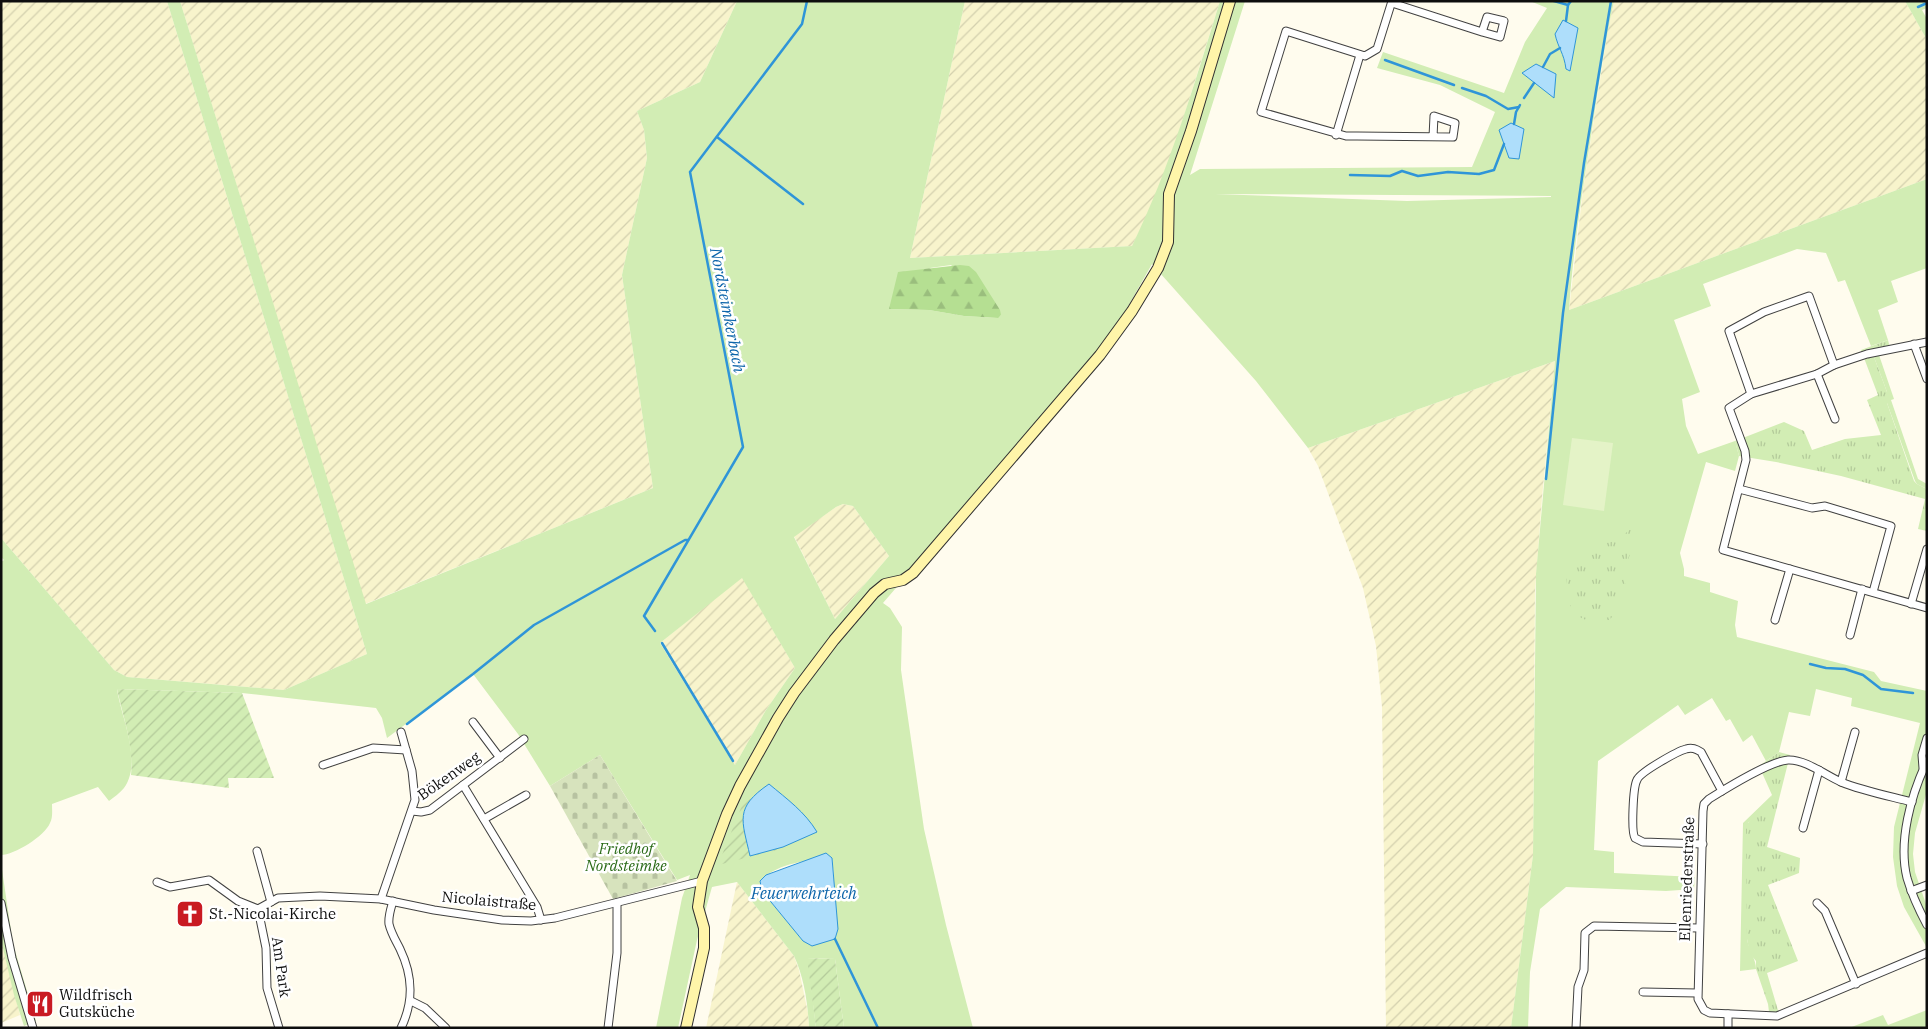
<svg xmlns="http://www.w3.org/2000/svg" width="1928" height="1029" font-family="'IBM Plex Serif',serif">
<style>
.farmland{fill:url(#farmland-furrows)}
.grass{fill:#d2edb4;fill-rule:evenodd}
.forest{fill:url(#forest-firs)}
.cemetery{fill:url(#cemetery-stones)}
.park{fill:url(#park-tufts)}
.garden{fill:url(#garden-furrows)}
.pitch{fill:#e4f3c7}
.water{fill:#aedefb;stroke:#2f95d8}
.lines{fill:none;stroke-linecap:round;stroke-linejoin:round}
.stream{stroke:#2f95d8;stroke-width:2.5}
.street-casing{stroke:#414141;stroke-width:9}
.secondary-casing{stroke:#303030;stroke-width:12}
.street{stroke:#fff;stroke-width:7}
.secondary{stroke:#fff5a9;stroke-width:10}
.labels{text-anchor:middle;stroke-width:5;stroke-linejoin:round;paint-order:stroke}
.street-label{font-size:15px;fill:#0e0e0e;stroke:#fff}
.park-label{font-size:15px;font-style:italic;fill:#2a6b18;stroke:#fff}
.poi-label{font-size:15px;fill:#0e0e0e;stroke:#fff;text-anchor:start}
.water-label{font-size:16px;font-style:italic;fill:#0d65aa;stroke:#fff}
</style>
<defs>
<pattern id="farmland-furrows" width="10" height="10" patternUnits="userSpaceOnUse" patternTransform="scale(1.25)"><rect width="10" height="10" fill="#f8f4cc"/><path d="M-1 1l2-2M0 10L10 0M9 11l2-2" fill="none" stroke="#d3d0ae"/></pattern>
<pattern id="forest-firs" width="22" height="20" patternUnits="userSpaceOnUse" patternTransform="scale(1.25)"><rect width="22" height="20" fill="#b5df92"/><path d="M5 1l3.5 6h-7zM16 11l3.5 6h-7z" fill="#9abe7d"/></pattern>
<pattern id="cemetery-stones" width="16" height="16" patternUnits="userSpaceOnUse" patternTransform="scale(1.25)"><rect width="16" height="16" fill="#d7e3bd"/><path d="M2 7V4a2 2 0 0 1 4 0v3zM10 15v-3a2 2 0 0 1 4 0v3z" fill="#b7c2a1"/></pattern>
<pattern id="park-tufts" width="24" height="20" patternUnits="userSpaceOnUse" patternTransform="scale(1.25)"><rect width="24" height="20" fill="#d2edb4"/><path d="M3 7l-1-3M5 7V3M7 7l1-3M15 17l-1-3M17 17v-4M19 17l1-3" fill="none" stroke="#b3ca9a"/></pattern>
<pattern id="garden-furrows" width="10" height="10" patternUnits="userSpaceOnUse" patternTransform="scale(1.25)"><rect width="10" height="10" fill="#d2edb4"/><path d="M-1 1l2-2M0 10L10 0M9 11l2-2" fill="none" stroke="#b3ca9a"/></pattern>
</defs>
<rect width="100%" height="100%" fill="#fffcee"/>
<g class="farmland">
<path d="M 1,1 L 167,1 L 367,654 L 284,690 L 127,677 L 114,670 L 1,538 Z"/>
<path d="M 180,1 L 737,1 L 700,82 L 637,111 L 644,130 L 647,158 L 622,275 L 653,488 L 365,604 Z"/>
<path d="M 965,1 L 1220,1 L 1173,151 L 1148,214 L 1132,246 L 910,258 Z"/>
<path d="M 1614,1 L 1905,1 L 1927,40 L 1927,179 L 1569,310 L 1583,190 L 1607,35 Z"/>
<path d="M 1555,361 L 1542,498 L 1535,591 L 1533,855 L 1511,1028 L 1386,1028 L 1382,707 L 1376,646 L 1363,588 L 1318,466 L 1308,448 Z"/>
<path d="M 843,504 L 853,506 L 889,556 L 835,619 L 794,536 L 836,507 Z"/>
<path d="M 742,577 L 795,668 L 766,710 L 735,765 L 660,643 Z"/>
<path d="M 737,882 L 794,956 L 799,970 L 808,1013 L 809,1028 L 706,1028 Z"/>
<path d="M 1,940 L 20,1015 L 1,1023 Z"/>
</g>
<g class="grass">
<path d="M 167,1 L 180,1 L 366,604 L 653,488 L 622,275 L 647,158 L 644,130 L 637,111 L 700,82 L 737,1 L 965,1 L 910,258 L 1132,246 C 1170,168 1194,85 1220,1 L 1245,1 L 1190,175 L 1200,169 L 1472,167 L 1495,112 L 1440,85 L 1377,68 L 1383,52 L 1504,93 L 1525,42 L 1547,8 L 1530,1 L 1614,1 C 1604,46 1598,91 1591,136 C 1582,194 1573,251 1569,310 L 1927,179 L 1927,268 L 1891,281 L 1898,302 L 1878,310 L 1888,340 L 1871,346 L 1845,280 L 1838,282 L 1826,253 L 1797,249 L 1703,284 L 1711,306 L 1674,320 L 1700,392 L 1682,399 L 1686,426 L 1698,454 L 1735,441 L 1739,456 L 1735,471 L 1706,462 L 1680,553 L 1684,569 L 1684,576 L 1710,583 L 1710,592 L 1738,601 L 1735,625 L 1737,637 L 1874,672 L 1881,681 L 1927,691 L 1927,791 L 1915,833 L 1913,854 L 1915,872 L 1927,907 L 1927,948 L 1904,907 L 1897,886 L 1893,857 L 1894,827 L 1920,723 L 1851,706 L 1852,698 L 1816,689 L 1810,716 L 1789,712 L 1779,752 L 1766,761 L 1752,735 L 1743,742 L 1730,719 L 1726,721 L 1712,698 L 1685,715 L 1678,705 L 1598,761 L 1594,850 L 1614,852 L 1614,873 L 1695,877 L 1694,889 L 1666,891 L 1566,887 L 1540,909 L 1530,972 L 1528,1028 L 1511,1028 L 1533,855 L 1536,574 L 1555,361 L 1308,448 L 1256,381 L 1152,264 L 1113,333 L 1059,399 L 883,603 L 890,608 L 902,627 L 901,670 L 924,829 L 946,925 L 973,1028 L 844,1028 L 835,959 L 808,958 L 816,1028 L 809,1028 C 808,1004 804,977 794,956 L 737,882 L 712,887 L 697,940 L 678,1028 L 656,1028 L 682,898 L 690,875 L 677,880 L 600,755 L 550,786 L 518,734 L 473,674 L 387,738 L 382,718 L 376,708 L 242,693 L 117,689 C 121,717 143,762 124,788 C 120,793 114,797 109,801 L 98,787 L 52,804 C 52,810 53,818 50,823 C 45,836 14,855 1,855 L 1,562 L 4,560 L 1,557 L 1,538 L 114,670 L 127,677 L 284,690 L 367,654 ZM 1215,194 L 1551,196 L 1551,197 L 1407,201 ZM 951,265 L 1001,315 L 997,318 L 964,316 L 929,310 L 889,309 L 930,268 ZM 843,504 L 853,506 L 889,556 L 835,619 L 794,537 L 836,507 ZM 742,578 L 795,668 L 766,710 L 735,765 L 660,643 ZM 832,858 L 834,877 L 803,941 L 762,891 L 760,881 C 777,863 808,860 832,858 Z"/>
<path d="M 1905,1 L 1927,1 L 1927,8 L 1922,10 L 1927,19 L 1927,40 Z"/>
<path d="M 1879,355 L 1894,399 L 1891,400 L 1918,479 L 1927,484 L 1927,489 L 1917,484 L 1915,481 L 1887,403 L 1887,392 L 1874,357 Z"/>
<path d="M 1772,795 L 1769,802 L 1748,823 L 1747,939 C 1749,951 1756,959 1756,969 L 1740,971 L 1743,823 Z"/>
<path d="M 1,863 L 13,944 L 36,1021 L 24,1026 L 14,995 L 1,940 Z"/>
<path d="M 1927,1010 L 1927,1028 L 1849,1028 L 1883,1015 L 1888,1025 Z"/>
</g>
<path class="forest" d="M 960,265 L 969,266 L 976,272 L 1000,310 L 1001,315 L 998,318 L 964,316 L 929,310 L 889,309 L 898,272 Z"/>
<path class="cemetery" d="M 600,755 L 677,881 L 613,899 L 550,786 Z"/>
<g class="park">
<path d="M 1888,340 L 1891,352 L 1874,357 L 1887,392 L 1887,403 L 1914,481 L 1917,484 L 1927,489 L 1927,531 L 1918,529 L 1925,499 L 1841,476 L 1776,462 L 1739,456 L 1735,441 L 1784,422 L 1804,431 L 1812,450 L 1845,439 L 1881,435 L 1867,400 L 1878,395 L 1861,350 Z"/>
<path d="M 1633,527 L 1634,540 L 1623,578 L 1626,585 L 1620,609 L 1609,620 L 1588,621 L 1573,614 L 1568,599 L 1566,571 L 1581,566 L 1583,548 L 1616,541 Z"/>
<path d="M 1779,752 L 1790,755 L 1767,847 L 1800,858 L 1799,873 L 1768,885 L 1798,961 L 1767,973 L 1780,1017 L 1770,1020 L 1768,1004 L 1756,969 L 1756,961 L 1750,954 L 1747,939 L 1746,828 C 1750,815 1766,808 1772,795 L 1759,766 Z"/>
</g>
<g class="garden">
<path d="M 117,689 L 242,693 L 274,778 L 228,778 L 229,788 L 131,775 C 134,746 123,717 117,689 Z"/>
<path d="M 747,793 L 781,849 L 718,865 Z"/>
<path d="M 807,958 L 835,959 L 844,1028 L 816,1028 Z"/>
</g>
<path class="pitch" d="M 1572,438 L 1613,443 L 1604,511 L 1563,505 Z"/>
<g class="water">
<path d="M 1563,20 L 1578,28 L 1570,71 L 1566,69 C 1564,53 1558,48 1555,34 Z"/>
<path d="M 1536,64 L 1556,74 L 1554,98 L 1522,73 Z"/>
<path d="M 1511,123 L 1524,129 L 1519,159 L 1509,158 L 1499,130 Z"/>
<path d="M 769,784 C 787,799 805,812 817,832 L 783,847 L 750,856 C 742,820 734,808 769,784 Z"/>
<path d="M 826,853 L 832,858 L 838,929 L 835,939 L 812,946 L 803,941 L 762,891 L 760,881 L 766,875 Z"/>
</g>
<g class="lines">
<g class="stream">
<path d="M 1554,1 L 1568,5 L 1571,1"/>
<path d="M 1918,7 L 1927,3"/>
<path d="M 1566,21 L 1568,5"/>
<path d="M 1385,60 L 1454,85"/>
<path d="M 1543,67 L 1550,54 L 1560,48"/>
<path d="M 1462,88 L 1486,96 L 1508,109 L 1519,107"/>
<path d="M 1524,98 L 1534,83"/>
<path d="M 1514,124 L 1516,112 L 1520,105"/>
<path d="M 717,137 L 803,204"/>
<path d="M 1350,175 L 1390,176 L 1402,171 L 1418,176 L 1448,172 L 1479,174 L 1494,170 L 1504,144"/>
<path d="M 1546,479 L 1563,313 L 1584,163 L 1611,1"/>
<path d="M 655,631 L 644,616 L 743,447 L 690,172 L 802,24 L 807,1"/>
<path d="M 662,643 L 733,761"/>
<path d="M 1810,664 L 1826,668 L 1845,669 L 1863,675 L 1881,689 L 1913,693"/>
<path d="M 407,724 L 473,674 L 534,625 L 685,540 L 688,540"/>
<path d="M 835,939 L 878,1028"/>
</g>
<g class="street-casing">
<g id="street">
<path d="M 1392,1 L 1377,49 L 1365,56 L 1286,31 L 1261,112 L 1346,136 L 1357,136 L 1453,137 L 1455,123 L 1434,116 L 1433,137"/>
<path d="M 1392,3 L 1482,32 L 1500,37 L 1504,21 L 1487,17 L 1482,32"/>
<path d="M 1336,135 L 1360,55"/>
<path d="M 1927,342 L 1867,354 L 1834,365 L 1817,374 L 1751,394 L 1729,408 L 1745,451 L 1746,460 L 1723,550 L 1927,608"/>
<path d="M 1914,344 L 1927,379"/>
<path d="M 1817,374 L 1835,419"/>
<path d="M 1751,394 L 1729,331 L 1764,312 L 1809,296 L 1834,365"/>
<path d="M 1739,489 L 1812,508 L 1825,506 L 1891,526 L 1873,592"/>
<path d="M 1911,604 L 1927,549"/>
<path d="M 1775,620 L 1790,569"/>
<path d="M 1850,635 L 1862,589"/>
<path d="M 473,722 L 500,758"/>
<path d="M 1927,761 C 1911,795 1898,841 1907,878 C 1912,895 1919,910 1927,925"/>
<path d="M 323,765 L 373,748 L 406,750"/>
<path d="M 1923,768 L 1922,755 L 1927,738"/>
<path d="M 1841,782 L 1855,732"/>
<path d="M 463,785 L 537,907 L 541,920"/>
<path d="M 1912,802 C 1889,796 1863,791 1841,782 C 1827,776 1805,759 1788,760 C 1771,761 1725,789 1709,799 L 1704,804 L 1703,811 L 1698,999 L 1704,1010 L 1710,1013 L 1777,1016 L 1927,953"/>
<path d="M 412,811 L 421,812 L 430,810 L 524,739"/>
<path d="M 484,819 L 526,795"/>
<path d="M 1803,828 L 1819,770"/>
<path d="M 1703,844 L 1643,842 L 1635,838 C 1631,832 1633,787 1637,780 C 1640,772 1678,751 1686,749 C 1692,747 1696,749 1701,752 L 1722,791"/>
<path d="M 257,851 L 271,902"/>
<path d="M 157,882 L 170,887 L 209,880 L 238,901 L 258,909"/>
<path d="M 1911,891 L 1927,885"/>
<path d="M 381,899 L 415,800 L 412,771 L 401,732"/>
<path d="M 393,901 C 391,908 388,916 389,924 C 391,933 396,941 400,949 C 413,976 414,1001 401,1028"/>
<path d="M 1,903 L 12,958 L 33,1028"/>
<path d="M 1817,903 L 1825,911 L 1856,984"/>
<path d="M 258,909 L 278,898 L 320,896 L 381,899 L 434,910 L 502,920 L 531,921 L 555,918 L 702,881"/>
<path d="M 258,909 L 266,948 L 267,988 L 279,1028"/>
<path d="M 1643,992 L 1697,993"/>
<path d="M 411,1001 L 425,1008 L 446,1028"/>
<path d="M 608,1028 L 617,953 L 617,903"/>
<path d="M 1576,1028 L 1578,987 L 1584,970 L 1585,933 L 1594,926 L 1699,928"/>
<path d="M 1728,1028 L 1728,1014"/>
</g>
</g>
<g class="secondary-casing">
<path id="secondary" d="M 686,1028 L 704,948 L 704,928 L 698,907 L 702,881 L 727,814 L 740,786 L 778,718 L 794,693 L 834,640 L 874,593 L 885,584 L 903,580 L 913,573 L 1100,355 L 1132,311 L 1158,268 L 1168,242 L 1169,194 L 1191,131 L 1230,1"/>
</g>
<use href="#street" class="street"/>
<use href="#secondary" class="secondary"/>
</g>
<defs>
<g id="church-square" transform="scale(1.4375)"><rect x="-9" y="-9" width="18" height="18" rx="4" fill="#c91a23" stroke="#fff"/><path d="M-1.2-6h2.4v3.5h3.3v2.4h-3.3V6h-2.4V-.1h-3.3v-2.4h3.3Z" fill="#fff"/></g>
<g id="restaurant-square" transform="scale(1.4375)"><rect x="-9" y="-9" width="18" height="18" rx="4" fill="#c91a23" stroke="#fff"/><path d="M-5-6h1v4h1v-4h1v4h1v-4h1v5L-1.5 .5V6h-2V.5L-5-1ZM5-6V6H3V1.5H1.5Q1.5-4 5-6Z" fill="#fff"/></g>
</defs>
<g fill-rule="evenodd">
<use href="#church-square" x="190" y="914"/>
<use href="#restaurant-square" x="40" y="1004"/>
</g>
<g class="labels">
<g class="street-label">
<text transform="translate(449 776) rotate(-35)" y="5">Bökenweg</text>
<text transform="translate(1687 879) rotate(-88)" y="5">Ellenriederstraße</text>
<text transform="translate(489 901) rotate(5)" y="5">Nicolaistraße</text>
<text transform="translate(281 967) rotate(82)" y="5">Am Park</text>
</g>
<g class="park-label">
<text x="626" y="854">Friedhof<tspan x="626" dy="17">Nordsteimke</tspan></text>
</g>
<g class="poi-label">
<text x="209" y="919">St.-Nicolai-Kirche</text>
<text x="59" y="1000">Wildfrisch<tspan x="59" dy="17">Gutsküche</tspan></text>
</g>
<g class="water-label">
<text transform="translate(728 310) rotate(79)" y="6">Nordsteimkerbach</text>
<text x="804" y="899">Feuerwehrteich</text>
</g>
</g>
<rect width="1928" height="1029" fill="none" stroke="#0e0e0e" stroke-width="5"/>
</svg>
